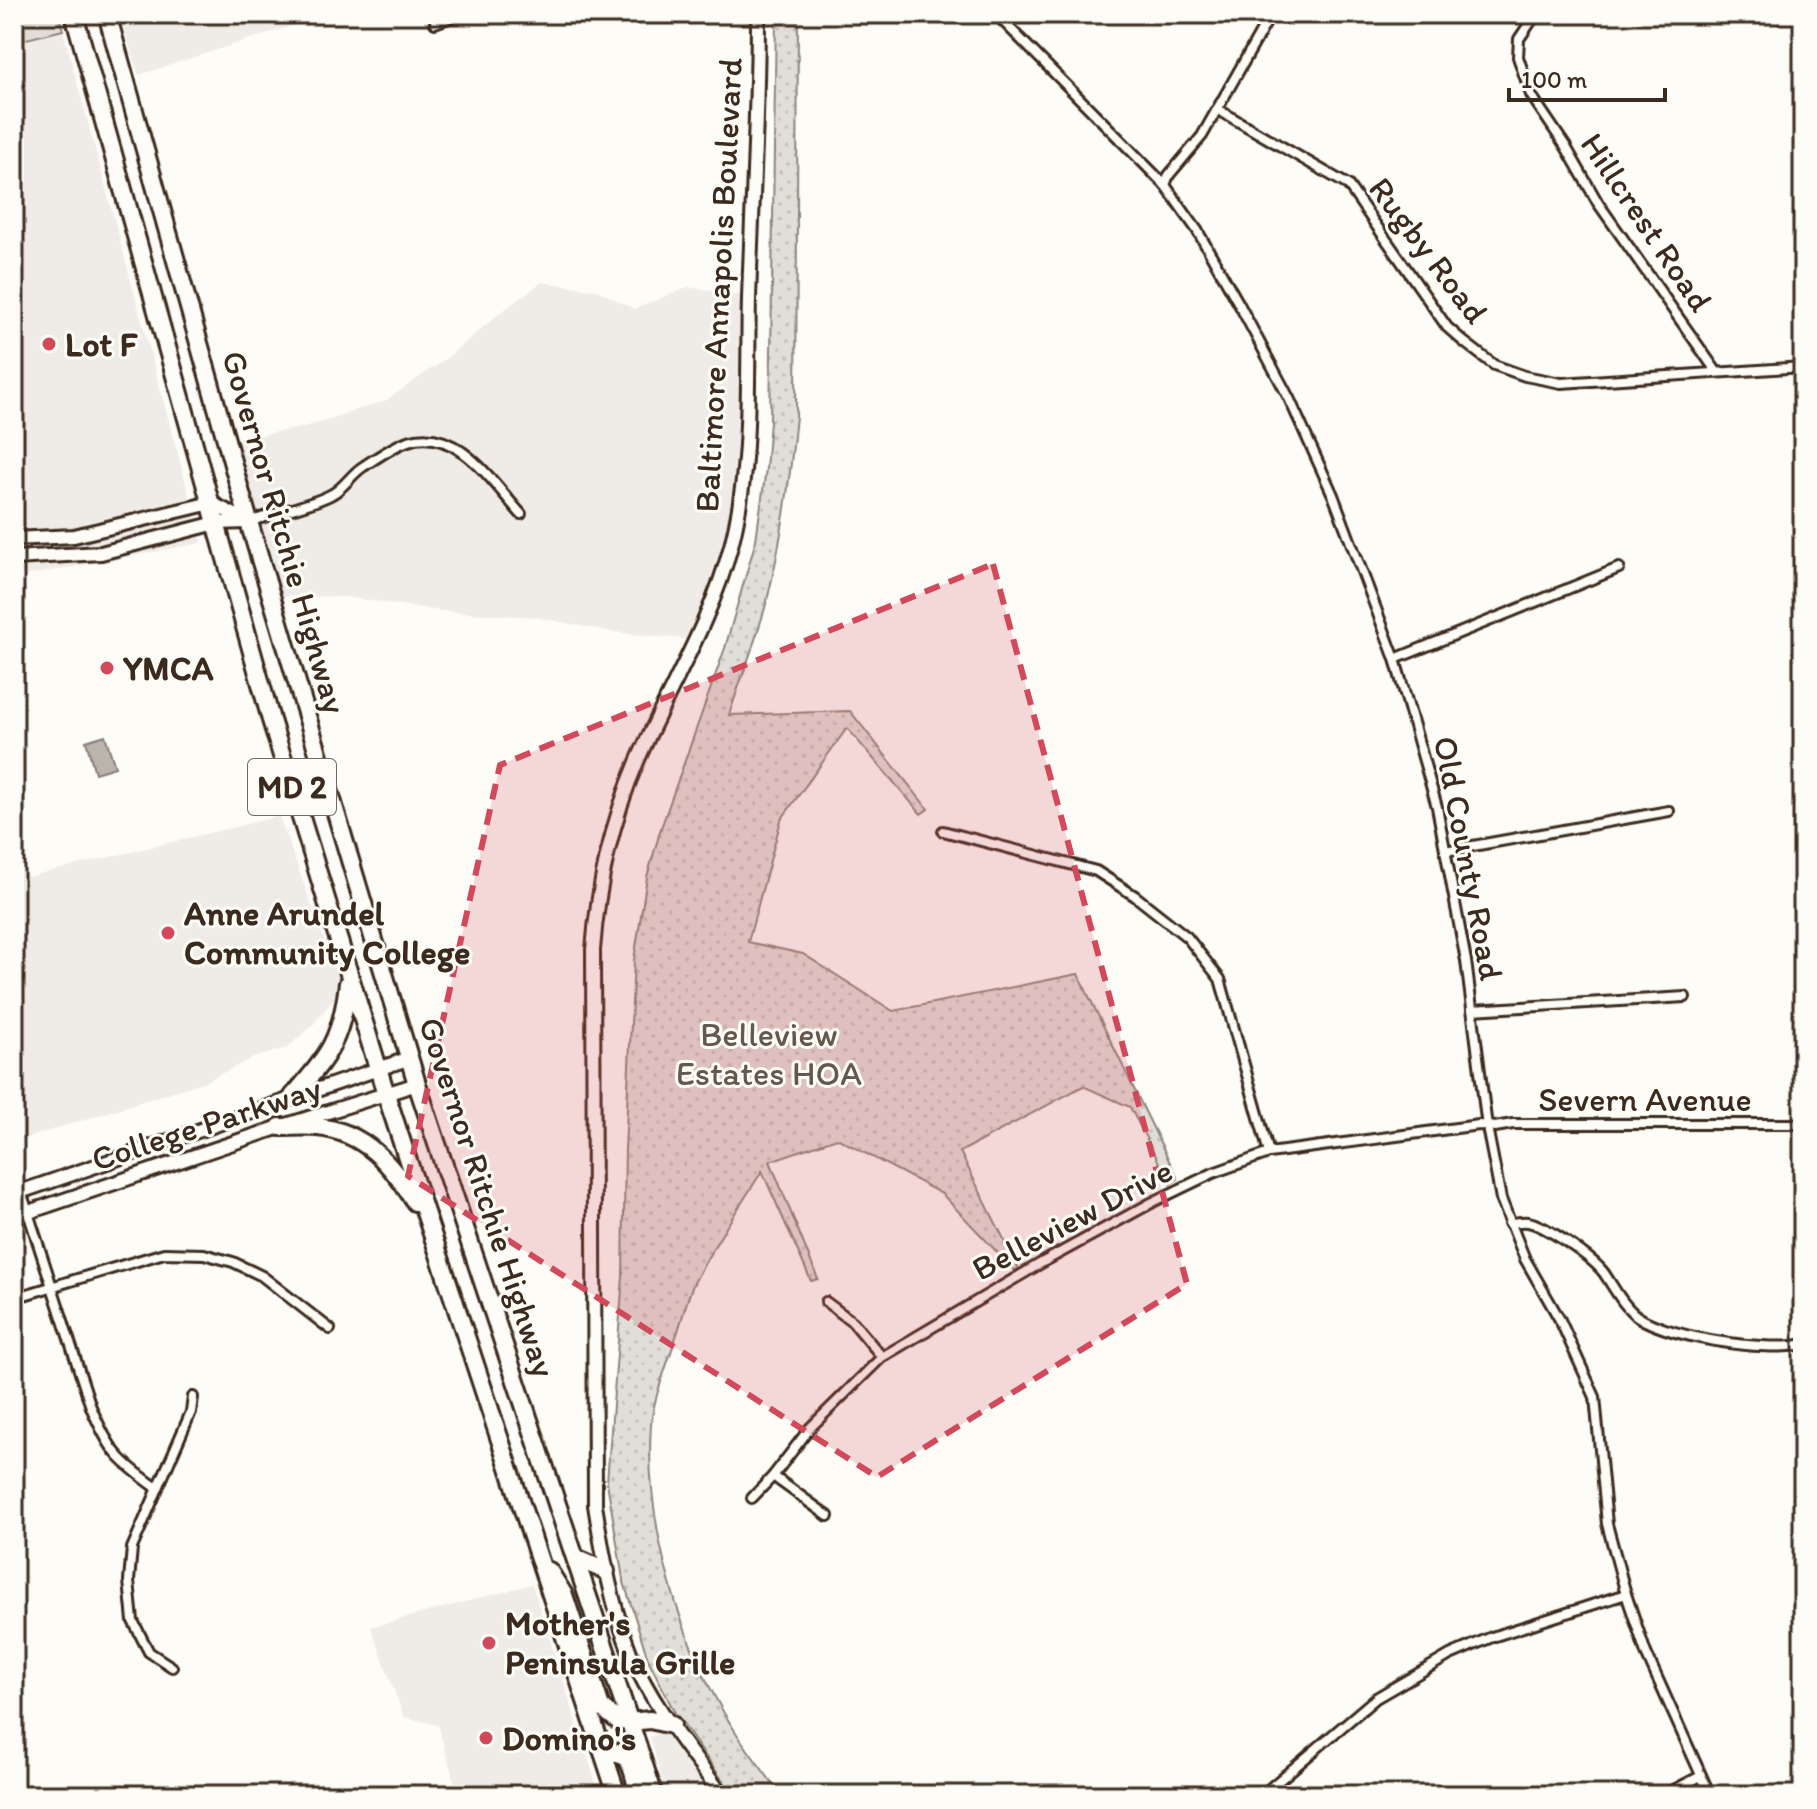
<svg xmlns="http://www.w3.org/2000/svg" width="1817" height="1809" font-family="Itim,sans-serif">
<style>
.built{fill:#efece7}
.grass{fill:#e1ded7;stroke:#8e847a;stroke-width:2}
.park{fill:url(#park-dots);stroke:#8e847a;stroke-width:2}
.water{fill:#bbb4ad;stroke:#887d74;stroke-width:2}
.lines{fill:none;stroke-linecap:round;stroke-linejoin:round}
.street-casing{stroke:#3b2a1e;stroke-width:14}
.secondary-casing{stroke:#3b2a1e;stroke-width:18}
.highway-casing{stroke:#3b2a1e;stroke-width:22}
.street{stroke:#fdfcf7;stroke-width:8}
.secondary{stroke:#fdfcf7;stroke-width:12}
.highway{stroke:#fdfcf7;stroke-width:16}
.marked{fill:#d1495b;fill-opacity:0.2;stroke:#d1495b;stroke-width:6;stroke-dasharray:16 10;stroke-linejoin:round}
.poi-dot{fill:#d1495b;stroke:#fdfcf7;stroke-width:3}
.labels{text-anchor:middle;stroke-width:6;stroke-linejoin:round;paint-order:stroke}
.shield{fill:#fdfcf7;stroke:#75695f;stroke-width:2}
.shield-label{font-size:32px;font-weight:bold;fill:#3b2a1e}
.street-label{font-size:34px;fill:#3b2a1e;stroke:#fdfcf7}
.poi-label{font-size:34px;font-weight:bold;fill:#3b2a1e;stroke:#fdfcf7;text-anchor:start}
.park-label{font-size:34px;fill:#64574c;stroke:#fdfcf7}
</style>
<defs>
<pattern id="park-dots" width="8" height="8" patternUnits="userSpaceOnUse" patternTransform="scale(2)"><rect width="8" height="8" fill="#e1ded7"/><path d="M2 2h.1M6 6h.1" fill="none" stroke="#c2bfb8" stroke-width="1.8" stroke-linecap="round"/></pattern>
</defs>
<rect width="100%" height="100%" fill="#fdfcf7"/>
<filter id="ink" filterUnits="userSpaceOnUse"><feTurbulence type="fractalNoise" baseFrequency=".0125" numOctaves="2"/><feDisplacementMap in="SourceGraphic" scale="16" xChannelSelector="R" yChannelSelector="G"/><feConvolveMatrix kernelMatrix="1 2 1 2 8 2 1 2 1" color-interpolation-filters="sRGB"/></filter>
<g filter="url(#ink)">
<g class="built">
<path d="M 119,14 L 329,14 L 139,75 Z"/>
<path d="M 63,30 L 202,543 L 14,578 L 14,42 Z"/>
<path d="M 542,282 L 597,290 L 634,309 L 688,287 L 749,297 L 738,515 L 694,640 L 612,632 L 535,617 L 441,611 L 346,597 L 280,596 L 234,440 L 304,427 L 385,401 L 447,358 L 501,312 Z"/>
<path d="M 279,816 L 342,988 L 312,1026 L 287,1048 L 253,1058 L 206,1081 L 14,1142 L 14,831 L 27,877 Z"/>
<path d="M 532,1584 L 600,1795 L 458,1795 L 438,1725 L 404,1717 L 371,1627 Z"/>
<path d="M 667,1729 L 712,1795 L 666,1795 L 650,1737 Z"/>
</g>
<path class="grass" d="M 14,14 L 58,14 L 63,30 L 14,42 Z"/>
<path class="park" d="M 776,14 L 798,14 L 796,416 C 790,480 782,543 766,604 C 756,641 741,678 729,715 L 850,711 L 928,809 L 921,814 L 847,728 L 781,820 L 748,942 L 803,954 L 893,1011 L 1078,974 L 1178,1179 L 1170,1184 L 1130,1107 L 1083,1086 L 960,1152 L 1019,1269 L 1014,1270 L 942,1194 L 837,1138 L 770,1161 L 818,1279 L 811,1281 L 762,1171 C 739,1208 712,1246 693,1285 C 686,1302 682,1320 676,1337 C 668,1363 653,1399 651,1425 C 644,1524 681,1648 735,1731 C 749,1753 766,1774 781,1795 L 733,1795 L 675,1713 L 648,1659 L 623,1579 L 607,1482 L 623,1277 L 625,1150 L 634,960 L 647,877 L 661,828 L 725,648 L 756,540 L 766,469 L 770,422 Z"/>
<path class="water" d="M 105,735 L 115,767 L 95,773 L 86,741 Z"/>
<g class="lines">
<g class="street-casing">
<g id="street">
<path d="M 996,14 L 1165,185 L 1197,230 L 1239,304 L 1289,398 L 1333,495 L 1395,659 L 1437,807 L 1466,961 L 1487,1127 L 1501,1199 L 1525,1259 L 1560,1320 L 1595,1397 L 1607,1524 L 1626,1594 L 1646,1653 L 1710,1795"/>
<path d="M 1536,14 L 1519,39 L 1518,57 L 1531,95 L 1566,147 L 1598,203 L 1716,371"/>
<path d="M 435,23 L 461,14"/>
<path d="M 1217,109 L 1348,185 L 1447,327 L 1464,342 L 1494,365 L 1525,376 L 1561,383 L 1803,367"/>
<path d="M 1165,185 L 1169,175 L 1202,136 L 1271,14"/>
<path d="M 249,522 C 271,514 313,505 332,494 C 344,488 352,473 364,466 C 378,457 393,446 408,441 C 457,425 493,483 521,514"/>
<path d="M 1395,659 L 1619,568"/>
<path d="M 943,831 L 1096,871 L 1135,896 L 1187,937 L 1220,979 L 1269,1153"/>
<path d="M 1445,851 L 1669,811"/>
<path d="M 1472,1010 L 1685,997"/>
<path d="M 21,1191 L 91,1407 C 110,1452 118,1460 157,1488"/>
<path d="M 1509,1223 C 1515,1223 1521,1221 1528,1222 C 1545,1225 1593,1258 1604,1273 C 1613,1286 1620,1301 1632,1312 C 1657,1337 1770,1353 1803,1344"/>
<path d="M 14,1298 L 164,1253 L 204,1254 L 233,1262 L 262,1276 L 330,1329"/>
<path d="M 826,1302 L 853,1322 L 882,1357"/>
<path d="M 773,1476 L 828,1516"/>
<path d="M 752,1498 L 773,1476 L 810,1428 L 882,1357 L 1043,1262 L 1153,1202 L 1213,1173 L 1269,1153 L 1479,1125 L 1495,1127 L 1513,1124 L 1803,1124"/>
<path d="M 172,1667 L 149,1652 L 133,1621 L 129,1581 L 132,1548 L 191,1412 L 193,1397"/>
<path d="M 1262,1795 L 1376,1698 L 1450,1655 L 1492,1637 L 1626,1594"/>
<path d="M 1664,1795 L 1701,1776"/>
</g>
</g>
<g class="secondary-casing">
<g id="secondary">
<path d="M 14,539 L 74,536 L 211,503 L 249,522"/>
<path d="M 14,558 L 101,553 L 216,523 L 247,522"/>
<path d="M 14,1194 L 410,1058"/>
<path d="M 14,1217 L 280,1127 L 417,1084"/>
<path d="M 722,1795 C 690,1751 652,1706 631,1655 C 612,1607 603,1556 595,1505 L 593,950 C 598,884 611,823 637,762 C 668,690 711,622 731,546 C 752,466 747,380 749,299 C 752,204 758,109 758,14"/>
</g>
</g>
<g class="highway-casing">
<g id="highway">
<path d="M 74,14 L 271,720 L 386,1094 L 617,1795"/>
<path d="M 107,14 L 249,522 L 417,1084 L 654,1795"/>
<path d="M 293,1096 C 329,1056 342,1038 348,983"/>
<path d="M 280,1127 C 292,1127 305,1126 318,1127 C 365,1132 392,1165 415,1202"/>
<path d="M 576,1558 L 606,1571"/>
<path d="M 549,1571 L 564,1595 L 601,1707 L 617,1720 L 629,1722 L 650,1720 L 672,1725"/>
<path d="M 602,1750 C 634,1753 631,1767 639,1795"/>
</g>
</g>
<use href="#street" class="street"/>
<use href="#secondary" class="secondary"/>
<use href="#highway" class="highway"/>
</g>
</g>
<path class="marked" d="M 993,564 L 1187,1284 L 877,1477 L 408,1176 L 500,765 Z"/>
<g class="poi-dot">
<circle cx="49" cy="344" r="8"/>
<circle cx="107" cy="668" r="8"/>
<circle cx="168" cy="933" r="8"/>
<circle cx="489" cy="1643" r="8"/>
<circle cx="486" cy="1738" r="8"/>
</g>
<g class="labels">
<rect class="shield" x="248" y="759" width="88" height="56" rx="6"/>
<g class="shield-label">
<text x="292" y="798">MD 2</text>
</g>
<g class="street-label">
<text transform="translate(1647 222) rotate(56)" y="12">Hillcrest Road</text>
<text transform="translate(1429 250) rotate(53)" y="12">Rugby Road</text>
<text transform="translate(718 285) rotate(-87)" y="12">Baltimore Annapolis Boulevard</text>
<text transform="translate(285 532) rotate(74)" y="12">Governor Ritchie Highway</text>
<text transform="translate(1469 858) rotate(79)" y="12">Old County Road</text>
<text x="1645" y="1111">Severn Avenue</text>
<text transform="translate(206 1123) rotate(-18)" y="12">College Parkway</text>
<text transform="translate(488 1197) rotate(72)" y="12">Governor Ritchie Highway</text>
<text transform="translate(1072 1219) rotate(-28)" y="12">Belleview Drive</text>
</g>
<g class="poi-label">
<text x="65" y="356">Lot F</text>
<text x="123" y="680">YMCA</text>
<text x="184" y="925">Anne Arundel<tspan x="184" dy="39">Community College</tspan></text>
<text x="505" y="1635">Mother's<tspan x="505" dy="39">Peninsula Grille</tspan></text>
<text x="502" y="1750">Domino's</text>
</g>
<g class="park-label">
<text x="769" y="1046">Belleview<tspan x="769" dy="39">Estates HOA</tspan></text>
</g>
</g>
<rect width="1817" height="1809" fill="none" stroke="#fdfcf7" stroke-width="48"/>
<rect x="24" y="24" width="1769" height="1761" fill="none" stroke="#3b2a1e" stroke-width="3" filter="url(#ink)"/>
<path d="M1509 88v12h156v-12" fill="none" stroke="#3b2a1e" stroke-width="4"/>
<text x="1521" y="88" font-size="24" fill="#3b2a1e" stroke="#fdfcf7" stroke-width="6" paint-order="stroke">100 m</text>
</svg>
